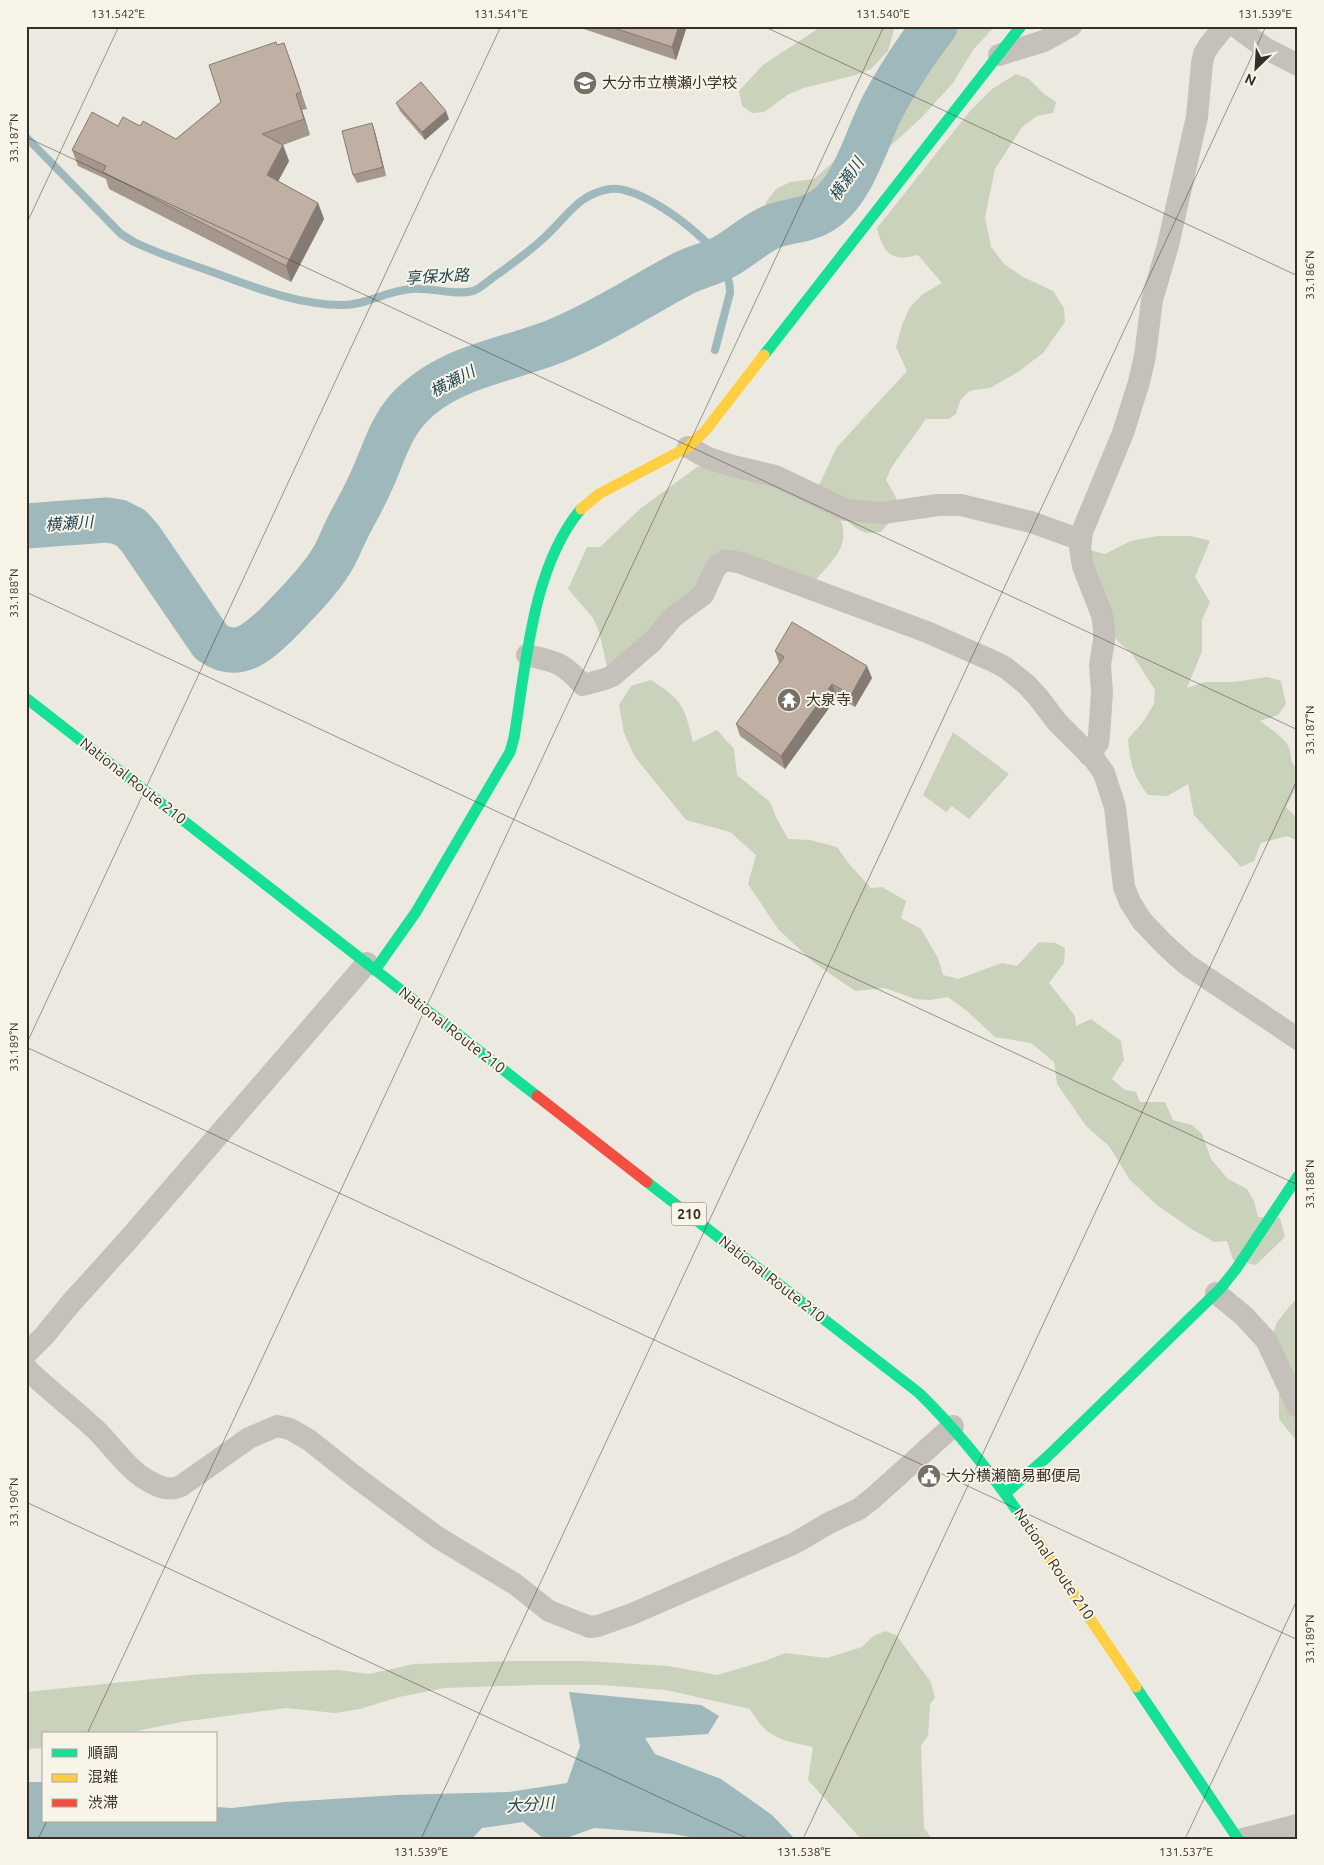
<svg xmlns="http://www.w3.org/2000/svg" width="1324" height="1865" font-family="Ubuntu,'Noto Sans JP',sans-serif">
<style>
.green{fill:#cad2bc}
.water{fill:#9eb8bc}
.lines{fill:none;stroke-linecap:round;stroke-linejoin:round}
.stream{stroke:#9eb8bc;stroke-width:8}
.river{stroke:#9eb8bc;stroke-width:45}
.street{stroke:#c5c1ba;stroke-width:22}
.fast{stroke:#16e098;stroke-width:11}
.slow{stroke:#ffcf43;stroke-width:11}
.jam{stroke:#f24e42;stroke-width:11}
.wall{fill:#a4978c}
.shaded-wall{fill:#867b72}
.building{fill:#bfb0a3;stroke:#867b72}
.ticks{fill:none;stroke:#362f28;stroke-width:1;stroke-opacity:0.45}
.labels{text-anchor:middle;stroke-width:4;stroke-linejoin:round;paint-order:stroke}
.shield{fill:#f9f4e8;stroke:#706a62;stroke-width:1}
.shield-label{font-size:14px;font-weight:bold;fill:#362f28}
.poi-label{font-size:15px;fill:#362f28;stroke:#f9f4e8;text-anchor:start}
.street-label{font-size:15px;fill:#362f28;stroke:#f9f4e8}
.water-label{font-size:16px;font-style:italic;fill:#204955;stroke:#f9f4e8}
.neatline{fill:none;stroke:#362f28;stroke-width:2}
.ticks-label{font-size:12px;text-anchor:middle;fill:#362f28}
</style>
<rect width="100%" height="100%" fill="#ece9e1"/>
<g class="green">
<path d="M 822,26 L 895,26 L 888,51 L 871,69 L 856,75 L 804,88 L 789,94 L 764,112 L 752,113 L 742,106 L 739,91 L 763,65 Z"/>
<path d="M 941,26 L 995,26 L 973,50 L 953,83 L 920,119 L 854,179 C 823,187 808,219 771,221 L 764,213 L 766,202 L 776,189 L 790,182 L 814,179 L 862,136 L 872,116 L 908,65 Z"/>
<path d="M 1016,74 L 1029,79 L 1044,94 L 1056,102 L 1053,113 L 1037,116 L 1022,127 L 995,169 L 985,217 L 991,247 L 1004,264 L 1023,277 L 1053,291 L 1064,308 L 1065,322 L 1043,353 L 1018,372 L 990,388 L 973,390 L 968,392 L 960,401 L 956,414 L 949,419 L 926,419 L 891,468 L 886,480 C 903,508 903,508 881,532 C 877,532 873,533 869,533 C 850,532 829,499 819,485 L 837,447 L 907,371 L 896,347 L 902,325 L 910,307 L 923,294 L 942,283 L 918,255 C 892,262 883,254 877,228 L 970,111 L 992,89 Z"/>
<path d="M 705,466 L 763,480 L 840,519 C 852,547 830,562 814,582 L 732,555 L 705,585 L 608,671 L 599,632 L 593,618 L 568,589 L 587,547 L 600,547 L 640,509 L 697,467 Z"/>
<path d="M 1158,536 L 1191,536 L 1210,541 L 1195,577 L 1210,602 L 1202,620 L 1202,651 L 1187,688 L 1205,682 L 1234,682 L 1267,677 L 1281,681 L 1286,704 L 1278,715 L 1260,721 C 1268,727 1286,739 1289,748 C 1293,760 1288,759 1298,770 L 1298,784 L 1286,807 L 1298,819 L 1298,841 L 1287,836 L 1261,843 L 1254,861 L 1241,867 L 1194,815 L 1188,784 L 1167,796 L 1148,795 C 1133,775 1130,764 1128,739 L 1143,722 L 1154,704 L 1155,690 L 1132,654 L 1108,632 L 1085,549 L 1105,554 L 1131,541 Z"/>
<path d="M 651,680 C 683,701 684,705 693,742 L 717,730 L 734,749 L 737,775 L 770,802 L 776,817 L 788,839 L 810,840 L 837,847 L 850,865 L 871,888 L 882,887 L 906,901 L 901,918 L 921,929 L 938,958 L 943,975 L 958,979 L 1002,963 L 1017,966 L 1039,942 L 1055,943 L 1065,948 L 1064,963 L 1049,983 L 1075,1016 L 1076,1026 L 1091,1019 L 1121,1041 L 1124,1060 L 1112,1079 L 1125,1090 L 1136,1092 L 1140,1102 L 1165,1102 L 1173,1120 L 1192,1125 L 1202,1134 L 1211,1159 L 1228,1179 L 1247,1189 L 1254,1201 L 1258,1217 L 1280,1218 L 1285,1237 L 1256,1265 L 1233,1260 L 1227,1241 L 1214,1242 L 1193,1230 L 1158,1206 L 1130,1180 L 1109,1146 L 1086,1126 L 1057,1084 L 1054,1062 L 1031,1043 L 995,1037 L 967,1011 L 948,997 L 930,1000 L 915,999 L 885,988 L 855,991 L 813,962 L 778,929 L 748,884 L 756,855 L 730,832 L 686,820 L 635,757 L 624,733 L 619,705 L 631,686 Z"/>
<path d="M 953,732 L 1009,774 L 969,819 L 952,806 L 946,812 L 923,795 Z"/>
<path d="M 1294,1301 L 1298,1302 L 1298,1443 L 1279,1419 L 1279,1390 L 1266,1356 L 1277,1322 Z"/>
<path d="M 885,1631 L 896,1635 L 931,1682 L 935,1698 L 930,1704 L 928,1736 L 921,1746 L 924,1828 L 932,1839 L 861,1839 L 808,1780 L 813,1747 C 782,1740 767,1739 750,1709 L 666,1690 L 602,1685 L 536,1685 L 445,1688 L 399,1697 L 360,1709 L 335,1713 L 286,1708 L 181,1722 L 122,1734 L 44,1734 L 44,1748 L 26,1749 L 26,1692 L 202,1674 L 338,1670 L 369,1674 L 414,1664 L 510,1661 L 585,1661 L 668,1666 L 717,1675 L 765,1661 L 785,1653 L 827,1658 L 862,1647 L 872,1637 Z"/>
</g>
<path class="water" d="M 569,1692 L 701,1705 L 719,1716 L 708,1734 L 645,1738 L 655,1754 L 721,1779 L 772,1815 L 795,1839 L 701,1839 L 673,1834 L 594,1828 L 564,1839 L 544,1839 L 523,1822 L 482,1828 L 472,1839 L 26,1839 L 26,1782 L 44,1782 L 44,1821 L 216,1821 L 216,1807 L 232,1808 L 285,1802 L 397,1795 L 509,1792 L 567,1783 L 580,1746 Z"/>
<g class="lines">
<path class="stream" d="M 26,137 L 121,234 L 134,242 C 157,253 181,261 204,269 C 248,285 296,305 343,305 C 367,305 388,290 412,289 C 432,287 453,296 473,291 C 482,288 492,277 501,272 C 517,260 534,248 548,234 C 569,214 579,194 610,189 C 639,184 708,236 721,261 C 727,271 730,282 730,293 L 715,350"/>
<path class="river" d="M 26,526 L 107,520 L 119,522 L 131,528 L 140,538 L 211,642 C 238,661 257,643 277,624 C 295,605 316,585 330,563 C 337,553 341,541 346,531 C 353,516 362,502 369,486 C 382,460 388,431 408,409 C 447,366 507,361 558,340 C 602,322 642,295 684,273 C 696,267 710,264 722,258 C 738,250 752,236 769,228 C 786,220 805,222 822,211 C 853,191 865,143 880,112 C 894,84 916,50 935,26"/>
<g class="street">
<path d="M 1235,26 L 1265,48 L 1298,65"/>
<path d="M 999,55 L 1044,41 L 1071,26"/>
<path d="M 688,447 L 708,458 L 733,466 L 775,476 L 846,510 L 883,513 L 938,505 L 961,505 L 1031,522 L 1081,540"/>
<path d="M 527,655 C 557,662 562,662 583,685 L 605,679 L 612,676 L 652,642 L 673,617 L 703,595 L 714,571 L 718,565 L 726,560 L 741,563 L 927,632 L 995,662 L 1006,668 L 1026,684 L 1038,697 L 1057,722 L 1094,759 L 1104,773 L 1115,807 L 1124,887 L 1130,902 L 1142,921 L 1164,944 L 1186,964 L 1298,1039"/>
<path d="M 1089,755 L 1098,743 L 1099,736 L 1102,692 L 1100,665 L 1104,640 L 1104,628 L 1102,615 L 1083,566 L 1080,548 L 1082,532 L 1123,433 L 1139,382 L 1145,356 L 1152,300 L 1168,245 L 1197,117 L 1202,63 L 1204,54 L 1210,44 L 1225,26"/>
<path d="M 1216,1293 L 1244,1316 L 1266,1340 L 1298,1407"/>
<path d="M 26,1354 L 44,1336 L 71,1303 L 128,1240 L 367,963"/>
<path d="M 26,1368 C 48,1390 73,1408 96,1430 C 111,1444 124,1465 142,1477 C 153,1484 167,1493 181,1486 L 249,1438 L 277,1426 L 290,1429 L 309,1440 L 357,1478 L 437,1537 L 515,1584 L 549,1611 L 590,1627 L 598,1626 L 632,1614 L 758,1559 L 795,1543 L 829,1523 L 859,1509 L 873,1498 L 953,1426"/>
<path d="M 1243,1839 L 1298,1825"/>
</g>
<g class="fast">
<path d="M 764,355 L 1021,26"/>
<path d="M 26,698 L 537,1096"/>
<path d="M 375,970 L 416,912 L 510,752 L 514,738 C 526,665 532,567 581,509"/>
<path d="M 647,1182 L 919,1393 C 963,1436 999,1483 1033,1534"/>
<path d="M 1006,1493 L 1047,1457 L 1220,1289 L 1236,1269 L 1298,1176"/>
<path d="M 1136,1687 L 1238,1839"/>
</g>
<g class="slow">
<path d="M 581,509 L 599,494 L 688,447 L 705,431 L 764,355"/>
<path d="M 1033,1534 L 1136,1687"/>
</g>
<path class="jam" d="M 537,1096 L 647,1182"/>
</g>
<g class="wall">
<path d="M 575,26 L 687,26 L 676,60 Z"/>
<path d="M 277,45 L 290,59 L 307,109 L 302,110 L 310,135 L 283,145 L 289,161 L 278,181 L 318,203 L 324,219 L 291,282 L 109,189 L 106,179 L 78,166 L 72,150 L 118,126 L 140,126 L 176,139 L 221,102 Z"/>
<path d="M 396,103 L 449,119 L 425,140 L 400,111 Z"/>
<path d="M 372,123 L 375,132 L 386,176 L 357,183 L 353,175 Z"/>
<path d="M 775,651 L 872,678 L 855,707 L 837,697 L 785,769 L 740,736 L 736,724 L 779,663 Z"/>
</g>
<g class="shaded-wall">
<path d="M 679,26 L 687,26 L 676,60 L 672,47 Z"/>
<path d="M 296,94 L 302,110 L 310,135 L 304,119 Z"/>
<path d="M 446,111 L 449,119 L 425,140 L 422,132 Z"/>
<path d="M 372,123 L 375,132 L 386,176 L 383,167 Z"/>
<path d="M 283,145 L 289,161 L 273,191 L 267,175 Z"/>
<path d="M 318,203 L 324,219 L 291,282 L 286,266 Z"/>
<path d="M 867,666 L 872,678 L 855,707 L 851,695 Z"/>
<path d="M 832,684 L 837,697 L 785,769 L 781,756 Z"/>
</g>
<g class="building">
<path d="M 608,26 L 679,26 L 672,47 Z"/>
<path d="M 276,42 L 277,45 L 284,43 L 301,92 L 296,94 L 304,119 L 262,134 L 283,145 L 267,175 L 318,203 L 286,266 L 103,172 L 106,166 L 72,150 L 92,112 L 118,126 L 123,117 L 140,126 L 143,121 L 176,139 L 221,102 L 209,65 Z"/>
<path d="M 421,82 L 446,111 L 422,132 L 396,103 Z"/>
<path d="M 372,123 L 383,167 L 353,175 L 342,131 Z"/>
<path d="M 792,622 L 867,666 L 851,695 L 832,684 L 781,756 L 736,724 L 784,657 L 775,651 Z"/>
</g>
<path class="ticks" d="M 763,26 L 1298,276M 26,137 L 1298,730M 26,225 L 119,26M 26,592 L 1298,1185M 26,1045 L 501,26M 26,1047 L 1298,1640M 26,1502 L 749,1839M 87,1734 L 884,26M 38,1839 L 47,1821M 421,1839 L 1266,26M 803,1839 L 1298,778M 1185,1839 L 1298,1598"/>
<defs>
<g id="school-disc" transform="scale(1.25)"><circle r="9.5" fill="#767069" stroke="#f9f4e8"/><path d="M0-5L7-2L0 1L-7-2ZM-4 1L0 2.5L4 1V4Q0 6-4 4Z" fill="#fff"/></g>
<g id="temple-disc" transform="scale(1.25)"><circle r="9.5" fill="#767069" stroke="#f9f4e8"/><path d="M0-6L5-2H3V0L6.5 2.5H4V6H1.5V3h-3V6H-4V2.5H-6.5L-3 0V-2H-5Z" fill="#fff"/></g>
<g id="civic-disc" transform="scale(1.25)"><circle r="9.5" fill="#767069" stroke="#f9f4e8"/><path d="M-.6-6.5H3V-4.5H.6V-3L4-1V1h2V6H-6V1h2V-1L-.6-3ZM-1.2 2.5V6h2.4V2.5Z" fill="#fff"/></g>
</defs>
<g fill-rule="evenodd">
<use href="#school-disc" x="585" y="83"/>
<use href="#temple-disc" x="789" y="700"/>
<use href="#civic-disc" x="929" y="1476"/>
</g>
<g class="labels">
<rect class="shield" x="671.5" y="1202.5" width="35" height="23" rx="4"/>
<g class="shield-label">
<text x="689" y="1219">210</text>
</g>
<g class="poi-label">
<text x="602" y="88">大分市立横瀬小学校</text>
<text x="806" y="705">大泉寺</text>
<text x="946" y="1481">大分横瀬簡易郵便局</text>
</g>
<g class="street-label">
<text transform="translate(133 781) rotate(38)" y="5">National Route 210</text>
<text transform="translate(452 1030) rotate(38)" y="5">National Route 210</text>
<text transform="translate(772 1279) rotate(38)" y="5">National Route 210</text>
<text transform="translate(1054 1564) rotate(56)" y="5">National Route 210</text>
</g>
<g class="water-label">
<text transform="translate(846 179) rotate(-56)" y="6">横瀬川</text>
<text transform="translate(437 276) rotate(-3)" y="6">享保水路</text>
<text transform="translate(452 381) rotate(-28)" y="6">横瀬川</text>
<text transform="translate(69 523) rotate(-4)" y="6">横瀬川</text>
<text transform="translate(530 1804) rotate(-4)" y="6">大分川</text>
</g>
</g>
<rect width="1324" height="1865" fill="none" stroke="#f9f4e8" stroke-width="55"/>
<rect x="42" y="1732" width="175" height="90" fill="#f9f4e8" stroke="#aba59b"/>
<rect x="52" y="1749" width="25" height="8" fill="#16e098" stroke="#aba59b"/>
<text x="88" y="1758" font-size="15" fill="#362f28">順調</text>
<rect x="52" y="1774" width="25" height="8" fill="#ffcf43" stroke="#aba59b"/>
<text x="88" y="1782" font-size="15" fill="#362f28">混雑</text>
<rect x="52" y="1799" width="25" height="8" fill="#f24e42" stroke="#aba59b"/>
<text x="88" y="1808" font-size="15" fill="#362f28">渋滞</text>
<g transform="translate(1256 68) rotate(205)" stroke="#f9f4e8" stroke-width="4" paint-order="stroke">
<path d="M0-4L9 19L0 12L-9 19Z" fill="#362f28"/>
<text y="-8" font-size="14" font-weight="bold" text-anchor="middle" fill="#362f28">N</text>
</g>
<rect x="28" y="28" width="1268" height="1810" class="neatline"/>
<g class="ticks-label">
<text x="118" y="18">131.542°E</text>
<text x="501" y="18">131.541°E</text>
<text x="883" y="18">131.540°E</text>
<text x="1265" y="18">131.539°E</text>
<text transform="translate(14 138) rotate(-90)" y="4">33.187°N</text>
<text transform="translate(1310 275) rotate(-90)" y="4">33.186°N</text>
<text transform="translate(14 593) rotate(-90)" y="4">33.188°N</text>
<text transform="translate(1310 730) rotate(-90)" y="4">33.187°N</text>
<text transform="translate(14 1047) rotate(-90)" y="4">33.189°N</text>
<text transform="translate(1310 1184) rotate(-90)" y="4">33.188°N</text>
<text transform="translate(14 1502) rotate(-90)" y="4">33.190°N</text>
<text transform="translate(1310 1639) rotate(-90)" y="4">33.189°N</text>
<text x="421" y="1856">131.539°E</text>
<text x="804" y="1856">131.538°E</text>
<text x="1186" y="1856">131.537°E</text>
</g>
</svg>
